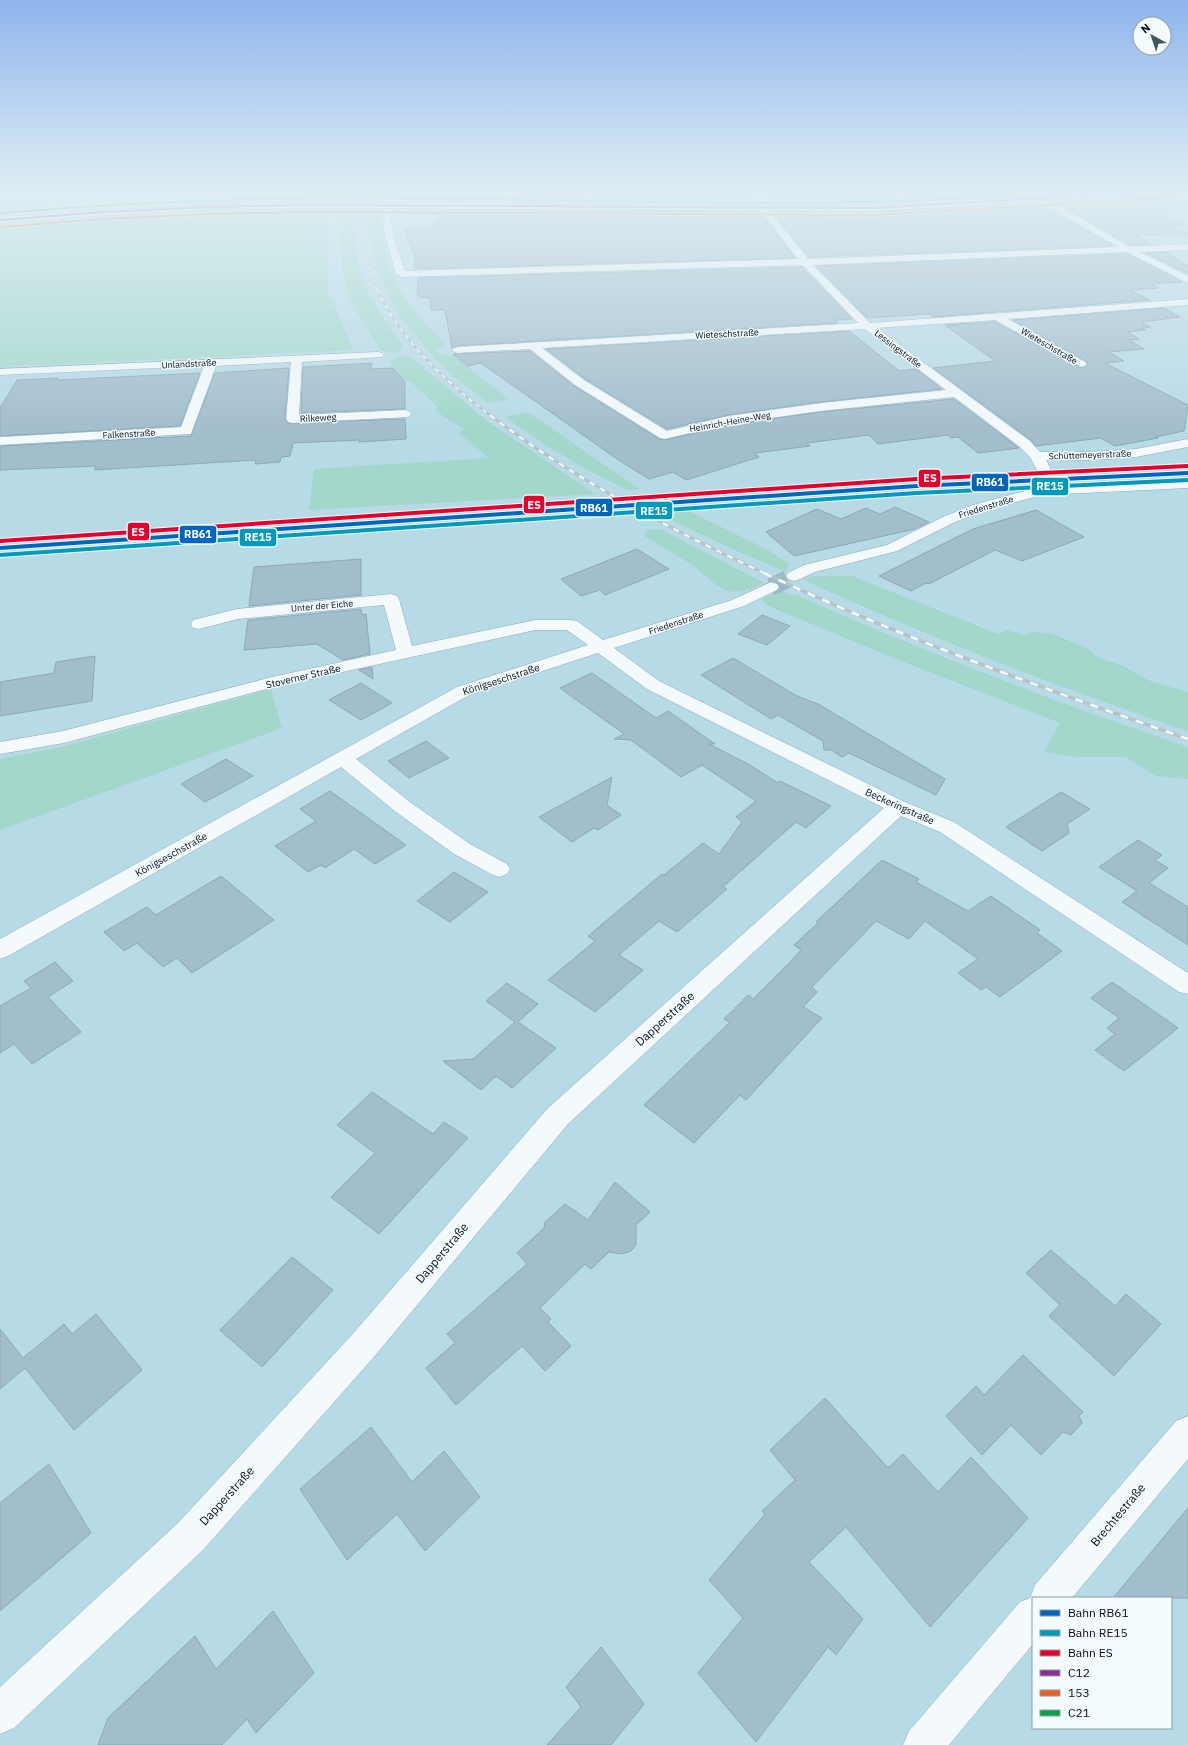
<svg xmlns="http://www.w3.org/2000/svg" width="1188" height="1745" font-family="'IBM Plex Sans',sans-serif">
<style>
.green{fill:#a2d7ca}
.building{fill:#a2bdcb;stroke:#8da8b6}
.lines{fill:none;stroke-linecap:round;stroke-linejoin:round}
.minor-tunnel{stroke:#9cbbc8;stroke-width:18;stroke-dasharray:18 9;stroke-linecap:butt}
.minor-casing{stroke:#8babb7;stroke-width:1}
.major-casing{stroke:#8babb7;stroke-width:1}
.minor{fill:#f4f9fb;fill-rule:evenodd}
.major{fill:#f4f9fb;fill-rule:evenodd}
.rail-far3-casing{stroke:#b9c2c6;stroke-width:1.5}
.rail-far2-casing{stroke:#b9c2c6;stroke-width:2.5}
.rail-far1-casing{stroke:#b9c2c6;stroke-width:3}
.rail-casing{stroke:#b9c2c6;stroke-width:3.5}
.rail-far3{stroke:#f3fbfe;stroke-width:1;stroke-dasharray:3.5;stroke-linecap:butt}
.rail-far2{stroke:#f3fbfe;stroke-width:1.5;stroke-dasharray:4.5;stroke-linecap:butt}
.rail-far1{stroke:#f3fbfe;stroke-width:2;stroke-dasharray:6;stroke-linecap:butt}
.rail{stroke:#f3fbfe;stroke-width:2.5;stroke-dasharray:8;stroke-linecap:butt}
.bus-1-casing{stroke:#f3fbfe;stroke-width:3}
.bus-2-casing{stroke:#f3fbfe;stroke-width:3}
.bus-3-casing{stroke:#f3fbfe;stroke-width:3}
.bus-1{stroke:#8c2b99;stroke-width:2}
.bus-2{stroke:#e66121;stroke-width:2}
.bus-3{stroke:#0aa147;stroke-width:2}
.rail-1-casing{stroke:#f3fbfe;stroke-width:6}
.rail-2-casing{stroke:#f3fbfe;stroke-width:6}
.rail-3-casing{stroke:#f3fbfe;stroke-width:6}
.rail-1{stroke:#0065bd;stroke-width:4}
.rail-2{stroke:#009abc;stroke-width:4}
.rail-3{stroke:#e4002b;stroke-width:4}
.labels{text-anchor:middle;stroke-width:3;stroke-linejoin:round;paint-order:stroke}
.far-street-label{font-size:9px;fill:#000e16;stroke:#f3fbfe}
.street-label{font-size:10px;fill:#000e16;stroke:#f3fbfe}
.near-street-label{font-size:12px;fill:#000e16;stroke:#f3fbfe}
.line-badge{stroke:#f3fbfe;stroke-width:1.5}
.badge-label{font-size:11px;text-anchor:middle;font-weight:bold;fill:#fff}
</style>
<rect width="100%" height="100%" fill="#b7dae7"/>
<g class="green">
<path d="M 252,190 L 351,190 L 356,202 L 332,198 L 332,203 L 261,203 Z"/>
<path d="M 365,190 L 381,190 L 381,201 L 365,202 Z"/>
<path d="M 356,209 C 356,219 354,228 355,237 C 357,280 378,314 404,347 L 397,352 L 381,351 L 356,310 L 347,291 L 346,280 L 342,268 L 339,213 L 342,210 Z"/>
<path d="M 377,209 L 380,210 C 382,238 387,270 402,293 C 414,313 431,329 447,345 L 435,350 L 439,354 L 454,356 L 508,399 L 488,403 L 446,370 L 401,318 L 389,297 L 379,274 L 373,254 L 365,210 Z"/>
<path d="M 329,210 L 328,290 L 353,350 L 0,367 L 0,225 L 148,213 L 147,218 L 186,217 L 190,212 Z"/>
<path d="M 401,356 L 413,359 L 487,421 L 595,494 L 309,510 L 314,469 L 489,458 L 459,433 L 464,429 L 434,410 L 438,407 L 411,382 L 406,381 L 389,361 Z"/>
<path d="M 528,412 L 639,489 L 627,490 L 589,471 L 547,446 L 505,417 Z"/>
<path d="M 681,507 L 770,551 L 789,564 L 786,572 L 732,549 L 647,508 Z"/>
<path d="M 647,530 L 662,530 L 764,583 C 722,603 721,585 689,563 C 675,554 659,545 644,536 Z"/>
<path d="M 813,576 L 852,576 L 998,634 L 1007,630 L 1024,635 L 1032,632 L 1052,634 L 1085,647 L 1097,657 L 1121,665 L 1150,681 L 1188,692 L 1188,731 C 1057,687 927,637 802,579 Z"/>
<path d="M 779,590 L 792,596 L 794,594 L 803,598 C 929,654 1058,703 1188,747 L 1188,779 L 1156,776 L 1126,757 L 1076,757 L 1044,752 L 1060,723 L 891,657 L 766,605 L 762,599 Z"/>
<path d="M 271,689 L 282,728 L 0,830 L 0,759 L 58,748 Z"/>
</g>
<g class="building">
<path d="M 446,190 L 498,190 L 502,195 L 502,202 L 444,202 Z"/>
<path d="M 510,190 L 616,190 L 616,192 L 678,193 L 678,190 L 753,190 L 757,205 L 511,202 L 512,193 Z"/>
<path d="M 764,190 L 1026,190 L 1031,195 L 903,203 L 768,205 Z"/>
<path d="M 1039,190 L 1104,190 L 1044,194 Z"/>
<path d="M 1174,194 L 1174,211 L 1157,212 L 1184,225 L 1172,225 L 1187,234 L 1135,235 L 1151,244 L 1130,245 L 1055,202 Z"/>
<path d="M 1038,203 L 1113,246 L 809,257 L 772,212 L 874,212 Z"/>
<path d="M 441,210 L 760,212 L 795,258 L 419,269 L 419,268 L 414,268 L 415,258 L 404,229 L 430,229 Z"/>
<path d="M 1165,252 L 1188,266 L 1188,274 L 1146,253 Z"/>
<path d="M 1127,254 L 1182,282 L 1151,284 L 1158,288 L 1130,290 L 1149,300 L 933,317 L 929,314 L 867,318 L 816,266 Z"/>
<path d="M 802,267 L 852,319 L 835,320 L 838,323 L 457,346 L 452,348 L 445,310 L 431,310 L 430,298 L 420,298 L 420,295 L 417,295 L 418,278 Z"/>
<path d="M 1164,308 L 1180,317 L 1142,322 L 1151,327 L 1142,328 L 1146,330 L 1128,332 L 1139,339 L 1129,340 L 1144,349 L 1109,352 L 1124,361 L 1105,363 L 1188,405 L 1184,431 L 1155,437 L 1158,438 L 1115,446 L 1101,438 L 1036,446 L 1031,440 L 933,368 L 995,361 L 945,325 L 995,322 L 1081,368 L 1088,365 L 1086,361 L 1013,320 Z"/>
<path d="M 849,331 L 899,371 L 916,369 L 942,389 L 821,402 L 728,415 L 667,429 L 585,379 L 546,349 Z"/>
<path d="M 530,351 L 574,386 L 659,439 L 665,440 L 728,425 L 821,412 L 954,399 L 1019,448 L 978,453 L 958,437 L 951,438 L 948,435 L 878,444 L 869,435 L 807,443 L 810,446 L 755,453 L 759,457 L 686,480 L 673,472 L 649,479 L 617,459 L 481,363 L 467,366 L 453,354 Z"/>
<path d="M 372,363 L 371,369 L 393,368 L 405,382 L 405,409 L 301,413 L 303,367 Z"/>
<path d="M 289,368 L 285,419 L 288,423 L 405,419 L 406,439 L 359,442 L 359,440 L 293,443 L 290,456 L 281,457 L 280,462 L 255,464 L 256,460 L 94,470 L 96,466 L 0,470 L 0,446 L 191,436 L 215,373 Z"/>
<path d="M 200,373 L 180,426 L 0,436 L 0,408 L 17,380 L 58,378 L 57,380 Z"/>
<path d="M 895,507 L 929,522 L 915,529 L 794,556 L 766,532 L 817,509 L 841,519 L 866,508 L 880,514 Z"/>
<path d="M 1036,510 L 1084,537 L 1022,561 L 995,550 L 929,584 L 926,583 L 911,591 L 879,576 L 973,529 Z"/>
<path d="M 637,549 L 669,569 L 605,595 L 600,590 L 581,596 L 561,579 Z"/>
<path d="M 361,559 L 361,595 L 249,606 L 254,567 Z"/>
<path d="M 361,609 L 362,615 L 366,614 L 370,654 L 343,660 L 317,644 L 244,650 L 248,620 Z"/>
<path d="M 762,615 L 790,626 L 767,645 L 738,634 Z"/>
<path d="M 95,656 L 92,701 L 0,716 L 0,682 L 54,673 L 56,662 Z"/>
<path d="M 733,658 L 797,696 L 818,704 L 945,779 L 936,795 L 849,753 L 842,757 L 831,750 L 824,750 L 823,741 L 778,715 L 771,719 L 701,675 Z"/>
<path d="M 372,667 L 373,679 L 359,670 Z"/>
<path d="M 592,673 L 656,718 L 668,711 L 715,744 L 709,744 L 750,765 L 778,783 L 780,781 L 831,806 L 806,828 L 796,822 L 723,887 L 727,889 L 677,932 L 659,921 L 619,955 L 643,970 L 595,1012 L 548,980 L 595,941 L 588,936 L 662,874 L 664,875 L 703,843 L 719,854 L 742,822 L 736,817 L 756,801 L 702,765 L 681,777 L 631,740 L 614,739 L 624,734 L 560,688 Z"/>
<path d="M 361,683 L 392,703 L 361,720 L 329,700 Z"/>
<path d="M 426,741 L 449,758 L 409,778 L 388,761 Z"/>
<path d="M 226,759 L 253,776 L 205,802 L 181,784 Z"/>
<path d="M 612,777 L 607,805 L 621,815 L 598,830 L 594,828 L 572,842 L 539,817 Z"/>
<path d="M 330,791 L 406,845 L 375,864 L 354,849 L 325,868 L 321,865 L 308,872 L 275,846 L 316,821 L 300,809 Z"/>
<path d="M 1061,792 L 1090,809 L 1067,824 L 1069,833 L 1042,851 L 1006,827 Z"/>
<path d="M 1138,840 L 1162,855 L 1155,860 L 1168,868 L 1149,883 L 1188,907 L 1188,945 L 1122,902 L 1137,891 L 1099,867 Z"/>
<path d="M 882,860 L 919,879 L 916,882 L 968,911 L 991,896 L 1040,930 L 1037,933 L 1062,951 L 1000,997 L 986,987 L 981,990 L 958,973 L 978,959 L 925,921 L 909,939 L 876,921 L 812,987 L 817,992 L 803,1007 L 822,1018 L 746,1100 L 740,1095 L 694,1143 L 644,1105 L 730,1022 L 724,1019 L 748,995 L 753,999 L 793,959 L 801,950 L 794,945 L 818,923 L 816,922 Z"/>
<path d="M 454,872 L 488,892 L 450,922 L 417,901 Z"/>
<path d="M 221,876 L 274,920 L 192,973 L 177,958 L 163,967 L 137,943 L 124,951 L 104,932 L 147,907 L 156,915 Z"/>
<path d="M 55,962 L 73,981 L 48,997 L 81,1032 L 32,1064 L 14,1044 L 0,1053 L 0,1006 L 31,988 L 24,981 Z"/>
<path d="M 1112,982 L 1178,1028 L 1124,1071 L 1095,1050 L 1115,1034 L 1107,1028 L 1119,1018 L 1091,998 Z"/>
<path d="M 507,983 L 538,1004 L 518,1022 L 556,1048 L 512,1088 L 496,1076 L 481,1090 L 443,1061 L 473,1059 L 515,1022 L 486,1001 Z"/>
<path d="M 372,1092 L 433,1134 L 444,1122 L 468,1138 L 379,1234 L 331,1197 L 375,1153 L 337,1125 Z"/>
<path d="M 615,1182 L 650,1212 L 636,1225 L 636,1245 L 631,1251 L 622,1254 L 609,1252 L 591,1269 L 585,1264 L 540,1308 L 551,1319 L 548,1322 L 571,1346 L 545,1371 L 522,1346 L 456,1405 L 426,1368 L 455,1343 L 447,1334 L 527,1264 L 517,1253 L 544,1228 L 545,1222 L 565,1204 L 588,1220 Z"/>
<path d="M 1051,1250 L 1115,1306 L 1126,1294 L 1161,1324 L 1114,1376 L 1049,1316 L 1060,1305 L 1026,1273 Z"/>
<path d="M 292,1257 L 333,1290 L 262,1367 L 220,1330 Z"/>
<path d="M 96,1314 L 142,1370 L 74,1430 L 25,1368 L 0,1389 L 0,1329 L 23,1358 L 64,1324 L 72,1334 Z"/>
<path d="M 1023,1355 L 1083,1412 L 1079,1416 L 1082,1423 L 1071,1435 L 1063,1432 L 1041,1455 L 1011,1425 L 982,1455 L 946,1416 L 976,1386 L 984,1395 Z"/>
<path d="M 825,1398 L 888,1468 L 903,1454 L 938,1492 L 971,1457 L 1028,1518 L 930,1627 L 846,1527 L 809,1562 L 863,1619 L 836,1655 L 828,1647 L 756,1742 L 698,1673 L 743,1618 L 709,1580 L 765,1514 L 762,1511 L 795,1480 L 770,1450 Z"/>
<path d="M 371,1427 L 412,1482 L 444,1451 L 480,1497 L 425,1551 L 397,1514 L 347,1560 L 300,1489 Z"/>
<path d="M 49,1464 L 91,1533 L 0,1611 L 0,1503 Z"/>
<path d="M 1188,1508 L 1188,1598 L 1113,1598 Z"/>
<path d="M 273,1611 L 314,1673 L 256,1733 L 247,1719 L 222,1745 L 98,1745 L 108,1718 L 195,1636 L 216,1669 Z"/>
<path d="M 601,1647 L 644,1704 L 611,1745 L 547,1745 L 581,1707 L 566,1687 Z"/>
</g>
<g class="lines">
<path class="minor-tunnel" d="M 771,587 L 794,576"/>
<g class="minor-casing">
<g id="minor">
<path d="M 30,190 L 40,190 L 73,214 L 72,216 L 66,216 Z"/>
<path d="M 499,190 L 508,190 L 511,193 L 509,208 L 503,208 L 503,194 Z"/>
<path d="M 754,190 L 762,190 L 768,209 L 808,259 L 1118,247 L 1040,202 L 1027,190 L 1036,190 L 1046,198 L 1130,247 L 1188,244 L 1188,250 L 1140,252 L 1188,276 L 1188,283 L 1127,252 L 813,265 L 870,323 L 1188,299 L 1188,305 L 1008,319 L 1085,362 L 1087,364 L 1085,366 L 1081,367 L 995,320 L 877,328 L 1030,441 L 1040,452 L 1092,452 L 1136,449 L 1188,439 L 1188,447 L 1136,457 L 1092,460 L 1046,460 C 1051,469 1055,476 1051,486 L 1188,480 L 1188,488 L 1042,495 L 983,511 L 955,522 L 897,551 L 815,572 L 800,579 L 794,581 L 788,579 L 786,576 L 788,573 L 804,565 L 887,545 L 945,516 L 973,505 L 1036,488 L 1039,478 L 1038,472 L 1030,457 L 1020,447 L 954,397 L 821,411 L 728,424 L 665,439 L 660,438 L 575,385 L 530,349 L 457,353 L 451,350 L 457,347 L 858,323 L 803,265 L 401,277 L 396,274 L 385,236 L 381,205 L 385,203 L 389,205 L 393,236 L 405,271 L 798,259 L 760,209 ZM 865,329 L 946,390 L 821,403 L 728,416 L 667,431 L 584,380 L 542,348 Z"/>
<path d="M 378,352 L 382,353 L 384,355 L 382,357 L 302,362 L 299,415 L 405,410 L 409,411 L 411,414 L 409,417 L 292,423 L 288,422 L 286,419 L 291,362 L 216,366 L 191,434 L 0,445 L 0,437 L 181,427 L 204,366 L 0,375 L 0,369 Z"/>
<path d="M 771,582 L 777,584 L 779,587 L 777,590 L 744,606 L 614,648 L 659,681 L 905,802 L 954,822 L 1188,973 L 1188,994 L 1179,992 L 940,832 L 901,816 L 568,1124 L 373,1358 L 203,1550 L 14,1728 L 0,1734 L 0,1687 L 177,1524 L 351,1336 L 548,1108 L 884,808 L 647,689 L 598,653 L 469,695 L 356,759 L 410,802 L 470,844 L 507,864 L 510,869 L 507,874 L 499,877 L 491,874 L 454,854 L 396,812 L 341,767 L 8,956 L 0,959 L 0,939 L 457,687 L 588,645 L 567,630 L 535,630 L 274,687 L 64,743 L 0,754 L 0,742 L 63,731 L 272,677 L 396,650 L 384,605 L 238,619 L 199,629 L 193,628 L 191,624 L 193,620 L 237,609 L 391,594 L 397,596 L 399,599 L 412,646 L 535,620 L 571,620 L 577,621 L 603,640 L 732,600 Z"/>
<path d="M 1188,1416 L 1188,1459 L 1072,1598 L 1033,1598 L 1033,1644 L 949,1745 L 903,1745 L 909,1731 L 1020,1602 L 1030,1598 L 1035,1585 L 1176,1421 Z"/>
</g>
</g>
<g class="major-casing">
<path id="major" d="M 1131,190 L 1188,190 L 1188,192 L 874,211 L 311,208 L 207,210 L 104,215 L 0,223 L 0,217 C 104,210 208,204 312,203 C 498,201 684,209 870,206 C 957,204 1044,195 1131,190 Z"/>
</g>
<use href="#minor" class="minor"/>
<use href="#major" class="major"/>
<g class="rail-far3-casing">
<path id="rail-far3" d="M 359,190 C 362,224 363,258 377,290"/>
</g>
<g class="rail-far2-casing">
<path id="rail-far2" d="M 377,289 C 401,341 446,382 491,416"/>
</g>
<g class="rail-far1-casing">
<path id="rail-far1" d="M 490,415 C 575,480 670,529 766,574"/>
</g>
<g class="rail-casing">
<path id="rail" d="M 764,573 C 902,638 1045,689 1188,739"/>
</g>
<use href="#rail-far3" class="rail-far3"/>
<use href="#rail-far2" class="rail-far2"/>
<use href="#rail-far1" class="rail-far1"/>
<use href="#rail" class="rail"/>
<g class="bus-1-casing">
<path id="bus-1" d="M 0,220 L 104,212 L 207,207 L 311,205 L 874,208 L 1181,190"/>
</g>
<g class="bus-2-casing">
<path id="bus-2" d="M 1,227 L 104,219 L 207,214 L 311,212 L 874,215 L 1186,197"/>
</g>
<g class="bus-3-casing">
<path id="bus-3" d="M 0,213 C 111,204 222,198 333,198 C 522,197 710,207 898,201 C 956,200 1013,195 1070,190"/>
</g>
<use href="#bus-1" class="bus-1"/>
<use href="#bus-2" class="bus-2"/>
<use href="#bus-3" class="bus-3"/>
<g class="rail-1-casing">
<path id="rail-1" d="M 0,548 L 917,486 L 1188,473"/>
</g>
<g class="rail-2-casing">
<path id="rail-2" d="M 0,555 L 917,493 L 1188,480"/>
</g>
<g class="rail-3-casing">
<path id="rail-3" d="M 0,541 L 917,479 L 1188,466"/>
</g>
<use href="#rail-1" class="rail-1"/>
<use href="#rail-2" class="rail-2"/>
<use href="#rail-3" class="rail-3"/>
</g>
<linearGradient id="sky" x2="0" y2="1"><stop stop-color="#8fb5ed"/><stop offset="0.44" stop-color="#dfeef4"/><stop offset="1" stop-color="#dfeef4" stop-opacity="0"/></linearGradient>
<rect width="1188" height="435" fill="url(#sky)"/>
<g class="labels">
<g class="far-street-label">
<text transform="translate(727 334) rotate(-3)" y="3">Wieteschstraße</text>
<text transform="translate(1049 346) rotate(30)" y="3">Wieteschstraße</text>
<text transform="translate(898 349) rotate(37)" y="3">Lessingstraße</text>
<text transform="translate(189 364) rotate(-3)" y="3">Unlandstraße</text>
<text transform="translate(318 418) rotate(-3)" y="3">Rilkeweg</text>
<text transform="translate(730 422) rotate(-10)" y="3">Heinrich-Heine-Weg</text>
<text transform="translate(129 434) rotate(-3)" y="3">Falkenstraße</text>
<text transform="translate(1090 455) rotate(-2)" y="3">Schüttemeyerstraße</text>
<text transform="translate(986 507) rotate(-17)" y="3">Friedenstraße</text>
<text transform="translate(322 606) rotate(-5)" y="3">Unter der Eiche</text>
<text transform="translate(676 623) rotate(-18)" y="3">Friedenstraße</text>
</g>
<g class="street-label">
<text transform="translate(303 676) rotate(-13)" y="4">Stoverner Straße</text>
<text transform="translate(501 679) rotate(-18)" y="4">Königseschstraße</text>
<text transform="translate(900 806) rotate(24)" y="4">Beckeringstraße</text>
<text transform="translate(171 854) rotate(-29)" y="4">Königseschstraße</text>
</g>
<g class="near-street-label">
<text transform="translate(665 1019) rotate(-42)" y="4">Dapperstraße</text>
<text transform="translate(442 1253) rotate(-50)" y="4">Dapperstraße</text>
<text transform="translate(227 1496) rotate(-48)" y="4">Dapperstraße</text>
<text transform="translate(1118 1515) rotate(-50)" y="4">Brechtestraße</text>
</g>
</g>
<g class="line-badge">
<rect x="918" y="469" width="23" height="19" rx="4" fill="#e4002b"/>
<rect x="971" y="473" width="38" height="19" rx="4" fill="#0065bd"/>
<rect x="1031" y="477" width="38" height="19" rx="4" fill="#009abc"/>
<rect x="523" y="495" width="22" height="19" rx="4" fill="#e4002b"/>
<rect x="575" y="498" width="38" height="19" rx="4" fill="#0065bd"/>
<rect x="635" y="501" width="38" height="19" rx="4" fill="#009abc"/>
<rect x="127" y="522" width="23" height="19" rx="4" fill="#e4002b"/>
<rect x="179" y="525" width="38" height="19" rx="4" fill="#0065bd"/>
<rect x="239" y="528" width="38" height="19" rx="4" fill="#009abc"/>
</g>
<g class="badge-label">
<text x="930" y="482">ES</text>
<text x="990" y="486">RB61</text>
<text x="1050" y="490">RE15</text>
<text x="534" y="509">ES</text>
<text x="594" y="512">RB61</text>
<text x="654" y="515">RE15</text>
<text x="138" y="536">ES</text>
<text x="198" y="538">RB61</text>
<text x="258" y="541">RE15</text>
</g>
<rect x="1032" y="1597" width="140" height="132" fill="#f3fbfe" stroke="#929ca1"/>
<rect x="1040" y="1610" width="20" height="6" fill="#0065bd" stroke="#929ca1"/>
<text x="1068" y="1617" font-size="12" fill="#000e16">Bahn RB61</text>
<rect x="1040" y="1630" width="20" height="6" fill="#009abc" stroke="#929ca1"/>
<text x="1068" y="1637" font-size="12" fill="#000e16">Bahn RE15</text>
<rect x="1040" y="1650" width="20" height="6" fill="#e4002b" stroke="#929ca1"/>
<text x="1068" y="1657" font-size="12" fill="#000e16">Bahn ES</text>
<rect x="1040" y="1670" width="20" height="6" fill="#8c2b99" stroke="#929ca1"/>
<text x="1068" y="1677" font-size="12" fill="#000e16">C12</text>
<rect x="1040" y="1690" width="20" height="6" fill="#e66121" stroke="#929ca1"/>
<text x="1068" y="1697" font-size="12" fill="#000e16">153</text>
<rect x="1040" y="1710" width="20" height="6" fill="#0aa147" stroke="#929ca1"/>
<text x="1068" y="1717" font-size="12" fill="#000e16">C21</text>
<g transform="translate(1152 36) rotate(320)"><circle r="19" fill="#f3fbfe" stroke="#929ca1"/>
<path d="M0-3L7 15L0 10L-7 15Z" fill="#40555f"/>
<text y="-6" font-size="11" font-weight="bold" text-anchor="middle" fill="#000e16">N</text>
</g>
</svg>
